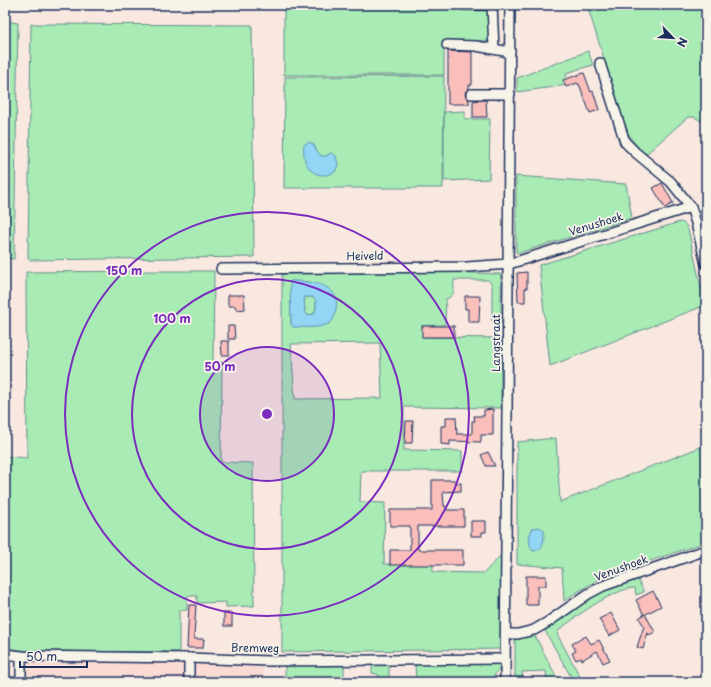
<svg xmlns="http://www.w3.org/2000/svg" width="711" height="687" font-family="'Playpen Sans',sans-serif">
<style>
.built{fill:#f9dbd4}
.green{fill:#a8ebb5;stroke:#628d8a;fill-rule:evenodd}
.water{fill:#93d5f4;stroke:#6393b8;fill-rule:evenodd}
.building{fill:#fabebb;stroke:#1b2f5e}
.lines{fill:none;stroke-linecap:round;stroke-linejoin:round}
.minor-casing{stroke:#1b2f5e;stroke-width:12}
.minor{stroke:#f7f3e8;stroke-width:9}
.ring{fill:none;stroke:#7b2cbf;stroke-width:2}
.labels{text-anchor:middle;stroke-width:3.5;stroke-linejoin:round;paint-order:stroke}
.street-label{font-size:11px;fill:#1b2f5e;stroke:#f7f3e8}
.centre{fill:#7b2cbf;stroke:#f7f3e8;stroke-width:2}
.ring-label{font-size:12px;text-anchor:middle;font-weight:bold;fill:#7b2cbf;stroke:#f7f3e8;stroke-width:3.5;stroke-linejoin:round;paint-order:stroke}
</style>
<rect width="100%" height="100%" fill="#f8e8df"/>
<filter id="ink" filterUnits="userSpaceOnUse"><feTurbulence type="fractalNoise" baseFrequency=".025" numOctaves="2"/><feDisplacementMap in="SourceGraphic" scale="8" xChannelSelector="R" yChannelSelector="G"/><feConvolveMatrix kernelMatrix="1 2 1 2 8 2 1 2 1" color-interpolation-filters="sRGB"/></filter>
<g filter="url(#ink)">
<rect class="built" x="22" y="662" width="241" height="20"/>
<g class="green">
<path d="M 284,5 L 495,5 L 496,41 L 444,41 L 444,75 L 284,75 Z"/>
<path d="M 587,5 L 706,5 L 706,120 L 703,122 L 694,117 L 688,117 L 646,154 C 637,147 630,139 626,128 Z"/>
<path d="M 5,21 L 18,23 L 14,259 L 5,258 Z"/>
<path d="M 31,24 L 252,25 L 254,257 L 29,260 L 28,257 Z"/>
<path d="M 588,51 L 593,65 L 566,73 L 568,85 L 517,92 L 517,78 Z"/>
<path d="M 444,76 L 443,188 L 284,188 L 285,77 Z"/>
<path d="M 465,111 L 465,119 L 490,119 L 489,179 L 444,181 L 444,112 Z"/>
<path d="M 516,176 L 626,184 L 632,218 L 519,253 L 516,252 Z"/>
<path d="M 680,222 C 686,223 687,227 689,233 L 700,283 L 706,305 L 550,366 L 539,265 Z"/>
<path d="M 166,271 L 214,271 L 213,361 L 222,362 L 221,462 L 253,463 L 254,606 L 226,607 L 226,602 L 197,603 L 197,596 L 187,596 L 187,610 L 179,611 L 179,652 L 28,651 L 5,648 L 5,456 L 27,458 L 26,272 Z"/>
<path d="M 446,272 L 501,274 L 501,324 L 492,321 L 492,284 L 488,280 L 454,280 C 453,290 457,294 446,299 L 445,325 L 423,326 L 424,337 L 501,338 L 501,408 L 404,407 L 404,450 L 462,451 L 462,471 L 361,471 L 360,502 L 385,503 L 384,564 L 433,564 L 433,572 L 484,573 L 501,555 L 501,649 L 282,652 L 282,274 ZM 291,281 L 308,282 L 333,320 C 322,330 305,326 291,324 ZM 380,343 L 382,398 L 295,399 L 291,344 Z"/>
<path d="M 305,297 L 313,297 L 316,301 L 316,308 L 314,314 L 308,315 L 305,313 L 304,300 Z"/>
<path d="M 556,438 L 560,502 L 706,445 L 706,542 L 603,577 L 574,594 L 564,601 L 562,568 L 517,564 L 517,442 Z"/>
<path d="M 637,578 L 644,592 L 636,595 L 635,588 C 627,588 621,591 614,594 C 594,603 577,616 559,630 L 557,634 L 583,682 L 574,682 L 545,631 L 576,605 L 606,589 Z"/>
<path d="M 534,634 L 559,682 L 547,682 L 546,671 L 522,672 L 523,682 L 515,682 L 515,638 Z"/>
<rect x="285" y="664" width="59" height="18"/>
<path d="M 372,664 L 389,664 L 389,682 L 379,682 L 379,675 L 377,674 L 372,673 Z"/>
<path d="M 415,664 L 500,664 L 500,668 L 489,682 L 416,682 Z"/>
</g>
<g class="water">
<path d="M 309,142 L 314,145 L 317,151 L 321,156 L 326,156 L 331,153 L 336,156 L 338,165 L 335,172 C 332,173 328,175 325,175 C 308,176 302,159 304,145 Z"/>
<path d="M 290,281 C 309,281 341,283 336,309 C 335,314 334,320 330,323 C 320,329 304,327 293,327 L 291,324 ZM 305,297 L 313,297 L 316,301 L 316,308 L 314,314 L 308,315 L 305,313 L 304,300 Z"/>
<path d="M 539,527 L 544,530 C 544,540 544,551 533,551 C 528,544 528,536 533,528 Z"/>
</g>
<g class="building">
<path d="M 448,51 L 472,52 L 472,85 L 469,85 L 469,88 L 466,91 L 465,94 L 466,97 L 469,100 L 469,104 L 448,104 Z"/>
<path d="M 584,73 L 591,92 L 593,91 L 599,110 L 590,113 L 579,84 L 577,84 L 577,83 L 566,87 L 563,80 Z"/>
<path d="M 486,100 L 487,117 L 473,117 L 473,101 Z"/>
<path d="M 662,183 L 673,203 L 665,208 L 653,188 Z"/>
<path d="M 527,272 L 527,288 L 525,288 L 525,302 L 518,302 L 517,273 Z"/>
<path d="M 228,295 L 244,295 L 245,309 L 237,310 L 235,306 L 228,306 Z"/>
<path d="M 465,296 L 480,296 L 479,322 L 468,322 L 468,309 L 465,309 Z"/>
<path d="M 228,326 L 234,326 L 235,339 L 228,339 Z"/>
<rect x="422" y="326" width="32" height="11"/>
<path d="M 221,341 L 229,341 L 229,355 L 222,355 Z"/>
<path d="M 493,409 L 493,435 L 481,435 L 481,442 L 450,441 L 450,445 L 441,444 L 441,426 L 446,426 L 446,417 L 456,417 L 457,434 L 472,434 L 472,421 L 475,421 L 474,416 L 484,416 L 484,410 Z"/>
<path d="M 406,421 L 413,421 L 412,443 L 405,443 Z"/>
<path d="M 488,452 L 495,466 L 486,466 L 481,455 Z"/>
<path d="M 432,480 L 455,480 L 455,483 L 461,483 L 461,491 L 443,492 L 444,506 L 446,506 L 446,510 L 464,510 L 464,526 L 418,526 L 418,550 L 463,550 L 463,565 L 390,565 L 390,550 L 410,550 L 410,526 L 390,526 L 390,510 L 432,510 Z"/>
<path d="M 471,521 L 486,521 L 486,532 L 482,532 L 482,536 L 471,536 Z"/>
<path d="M 526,576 L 546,576 L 546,586 L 538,586 L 538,605 L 526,605 Z"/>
<path d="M 653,591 L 661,606 L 644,615 L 636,600 Z"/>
<path d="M 189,605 L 196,605 L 194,636 L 195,639 L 204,639 L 203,648 L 187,648 Z"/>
<rect x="224" y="613" width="8" height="13"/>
<path d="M 611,613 L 620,630 L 609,636 L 599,619 Z"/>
<path d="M 645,614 L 655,632 L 649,635 L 648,633 L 643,649 L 637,647 L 644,626 L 639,618 Z"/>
<path d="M 586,636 L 591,644 L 599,640 L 610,660 L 603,663 L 597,651 L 582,660 L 581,658 L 576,660 L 572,653 L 576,651 L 572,644 Z"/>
</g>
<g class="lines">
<g class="minor-casing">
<g id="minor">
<path d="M 464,5 L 492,5 L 494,49"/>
<path d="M 447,45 L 476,46 L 510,52"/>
<path d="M 600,63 L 625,142 L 635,152 L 671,182 L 691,207 L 696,223 L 706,264"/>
<path d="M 471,94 L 510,94"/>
<path d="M 221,269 L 467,267 L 509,264 L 691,207"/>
<path d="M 506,634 L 518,634 L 534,630 L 548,622 L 588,594 L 603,586 L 706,550"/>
<path d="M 5,654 L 21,656 L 189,658 L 269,661 L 505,659"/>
<path d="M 21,682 L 21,656"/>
<path d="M 189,682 L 189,658"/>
<path d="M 505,682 L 510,5"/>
</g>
</g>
<use href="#minor" class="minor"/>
</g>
</g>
<circle cx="267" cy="414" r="67" fill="#7b2cbf" fill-opacity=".12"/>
<g class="ring">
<circle cx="267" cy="414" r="67"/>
<circle cx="267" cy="414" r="135"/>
<circle cx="267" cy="414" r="202"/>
</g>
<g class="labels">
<g class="street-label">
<text transform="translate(596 224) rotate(-17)" y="4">Venushoek</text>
<text transform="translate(365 256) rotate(-1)" y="4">Heiveld</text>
<text transform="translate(496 343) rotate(-90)" y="4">Langstraat</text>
<text transform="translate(621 568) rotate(-20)" y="4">Venushoek</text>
<text transform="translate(255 648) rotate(1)" y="4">Bremweg</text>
</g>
</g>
<circle cx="267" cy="414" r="6" class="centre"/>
<g class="ring-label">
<text x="124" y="275">150 m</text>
<text x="172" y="323">100 m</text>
<text x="220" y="371">50 m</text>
</g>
<rect width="711" height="687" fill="none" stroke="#f7f3e8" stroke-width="20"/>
<rect x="10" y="10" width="691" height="667" fill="none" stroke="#1b2f5e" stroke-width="1.5" filter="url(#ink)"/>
<g transform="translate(673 38) rotate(115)" stroke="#f7f3e8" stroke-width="3" paint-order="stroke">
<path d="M0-3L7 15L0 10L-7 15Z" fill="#1b2f5e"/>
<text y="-6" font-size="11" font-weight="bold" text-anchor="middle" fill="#1b2f5e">N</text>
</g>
<path d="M20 661v6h67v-6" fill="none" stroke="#1b2f5e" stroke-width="2"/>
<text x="26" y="661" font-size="12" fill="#1b2f5e" stroke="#f7f3e8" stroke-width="3" paint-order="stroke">50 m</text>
</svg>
